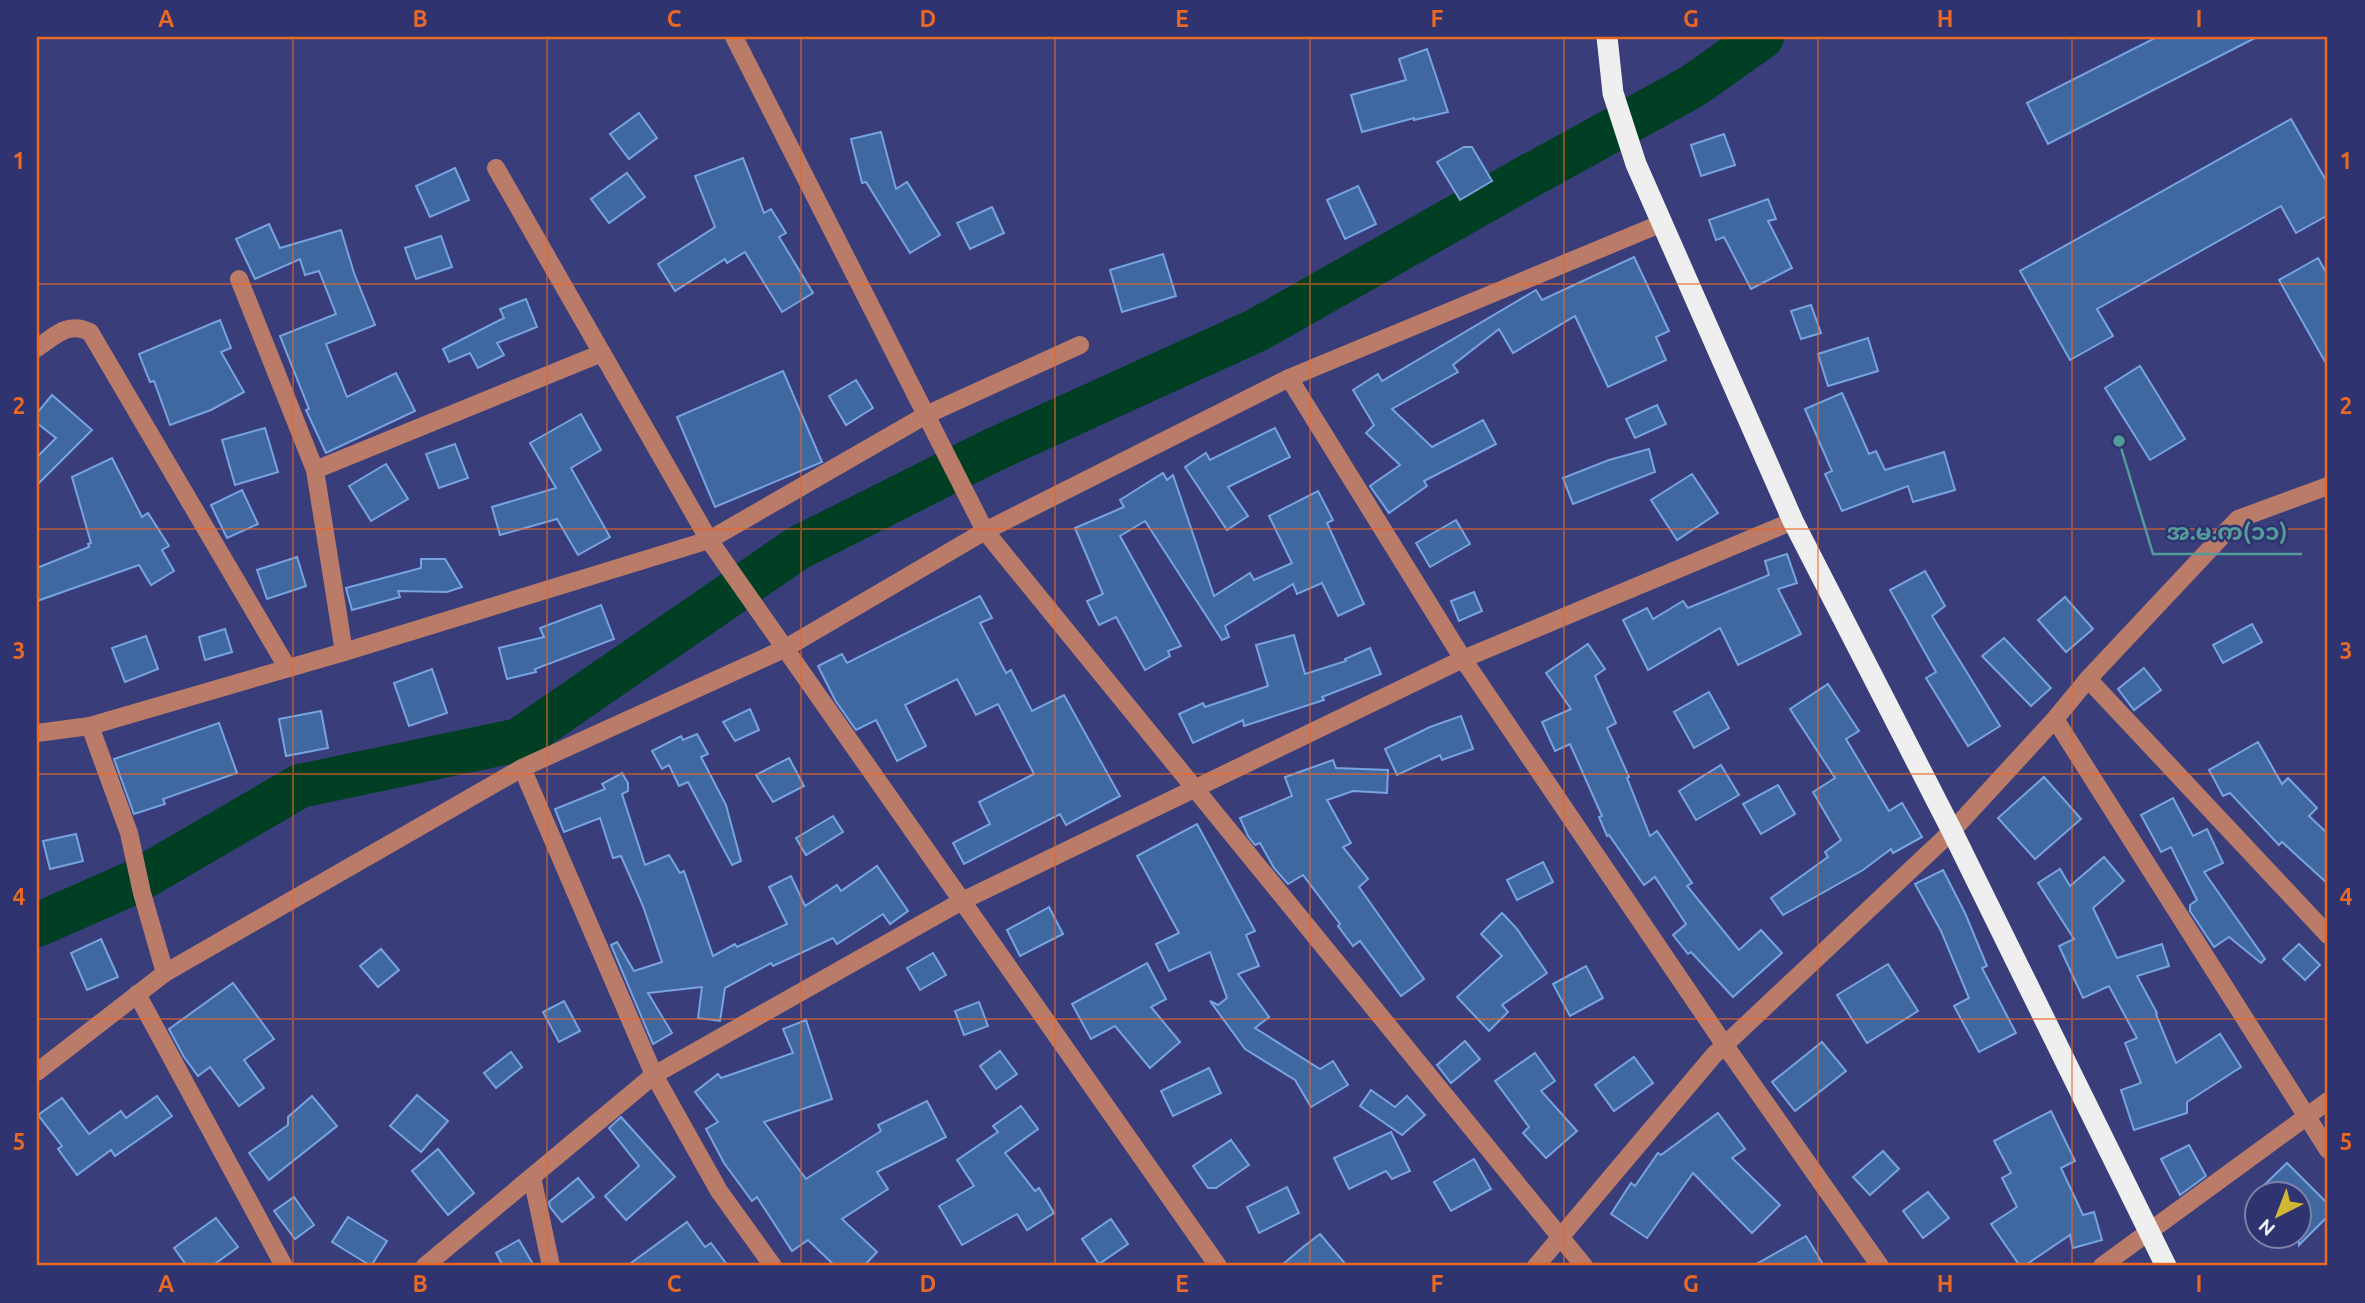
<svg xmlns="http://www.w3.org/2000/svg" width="2365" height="1303" font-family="Ubuntu,'Noto Sans Myanmar',sans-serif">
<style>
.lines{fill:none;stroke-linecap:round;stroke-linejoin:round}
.river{stroke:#003f23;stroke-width:44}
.building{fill:#3f68a1;stroke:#78a3e1;stroke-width:2}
.minor{stroke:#ba7b68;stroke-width:18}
.highway{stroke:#efefef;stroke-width:21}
.grid{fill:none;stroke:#e96824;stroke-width:2;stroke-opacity:0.55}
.leader{fill:none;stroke:#539c98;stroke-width:2.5}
.callout-dot{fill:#539c98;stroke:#2f336f;stroke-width:2.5}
.callout-label{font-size:23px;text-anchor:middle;font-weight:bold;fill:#539c98;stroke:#2f336f;stroke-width:5;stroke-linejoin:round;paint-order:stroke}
.neatline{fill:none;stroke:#e96824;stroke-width:2.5}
.grid-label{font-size:23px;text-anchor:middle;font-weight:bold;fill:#e96824}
</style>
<rect width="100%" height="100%" fill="#393e7b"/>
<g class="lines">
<path class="river" d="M 37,925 L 135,882 L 300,786 L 519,740 L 798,548 L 991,451 L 1257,330 L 1529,176 L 1693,86 L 1762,37"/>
</g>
<g class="building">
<path d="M 2157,37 L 2257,37 L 2048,144 L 2027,103 Z"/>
<path d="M 1427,49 L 1448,112 L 1414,120 L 1414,118 L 1362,132 L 1351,95 L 1406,80 L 1399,59 Z"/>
<path d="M 639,113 L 657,138 L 629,159 L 610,134 Z"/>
<path d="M 2291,119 L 2328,184 L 2328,215 L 2296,233 L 2281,206 L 2097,309 L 2113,336 L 2070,360 L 2020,271 Z"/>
<path d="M 881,132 L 896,189 L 907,182 L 940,235 L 910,253 L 866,182 L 862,183 L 851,139 Z"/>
<path d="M 1724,134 L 1735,165 L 1701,176 L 1691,145 Z"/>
<path d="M 1464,147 L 1472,147 L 1492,181 L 1460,200 L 1437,162 Z"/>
<path d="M 743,158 L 764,213 L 771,209 L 786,233 L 779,237 L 813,293 L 782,312 L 745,252 L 727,263 L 725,259 L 675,291 L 658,264 L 715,227 L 695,176 Z"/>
<path d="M 455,168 L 469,200 L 430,217 L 416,186 Z"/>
<path d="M 627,173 L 645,197 L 609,223 L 591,199 Z"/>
<path d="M 1358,186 L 1376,224 L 1345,239 L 1327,200 Z"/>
<path d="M 1768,199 L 1776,219 L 1768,221 L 1792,268 L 1751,289 L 1724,237 L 1716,240 L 1709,220 Z"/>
<path d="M 992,207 L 1004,233 L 970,249 L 957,223 Z"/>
<path d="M 269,224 L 280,248 L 341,230 L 354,273 L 375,325 L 326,344 L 347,397 L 396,373 L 415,411 L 326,453 L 306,410 L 309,409 L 280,336 L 336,314 L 319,271 L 305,275 L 300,259 L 255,279 L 236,239 Z"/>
<path d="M 441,236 L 452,267 L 416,279 L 405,248 Z"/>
<path d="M 1163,254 L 1176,296 L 1122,312 L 1110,270 Z"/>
<path d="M 1634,257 L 1669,331 L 1656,337 L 1666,360 L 1608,387 L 1575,316 L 1513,353 L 1499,329 L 1453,365 L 1458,372 L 1392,409 L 1432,447 L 1483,420 L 1496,444 L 1424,481 L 1427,486 L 1389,513 L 1370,486 L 1400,465 L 1366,433 L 1374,425 L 1353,390 L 1378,374 L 1382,381 L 1536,290 L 1542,300 Z"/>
<path d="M 2318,258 L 2328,276 L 2328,367 L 2279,280 Z"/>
<path d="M 526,299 L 537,327 L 497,343 L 504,355 L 478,368 L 470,353 L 449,362 L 443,349 L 504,318 L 500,309 Z"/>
<path d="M 1811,305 L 1821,333 L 1801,339 L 1791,311 Z"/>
<path d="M 220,320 L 231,348 L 221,352 L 244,392 L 211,410 L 170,425 L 154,381 L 150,382 L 139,354 Z"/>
<path d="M 1868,338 L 1878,371 L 1828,386 L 1818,354 Z"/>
<path d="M 2140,366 L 2185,439 L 2150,460 L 2105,388 Z"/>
<path d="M 783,371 L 822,462 L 715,507 L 677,417 Z"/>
<path d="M 856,380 L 873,408 L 846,425 L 829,396 Z"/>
<path d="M 1842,393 L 1869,454 L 1876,451 L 1885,470 L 1944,452 L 1955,490 L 1913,502 L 1908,486 L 1842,511 L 1825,474 L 1832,471 L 1805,409 Z"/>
<path d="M 52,395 L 92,430 L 37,485 L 37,457 L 56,438 L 37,423 L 37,413 Z"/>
<path d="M 1657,405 L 1666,424 L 1635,438 L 1626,419 Z"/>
<path d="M 581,414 L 601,450 L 571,468 L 610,537 L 578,555 L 557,519 L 500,535 L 492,507 L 556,488 L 530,443 Z"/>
<path d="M 265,428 L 278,472 L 235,485 L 222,440 Z"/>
<path d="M 1275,428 L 1290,457 L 1228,487 L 1248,516 L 1227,530 L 1185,467 L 1206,453 L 1210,460 Z"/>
<path d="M 455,444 L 468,478 L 439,488 L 426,454 Z"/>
<path d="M 1649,449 L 1655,472 L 1573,504 L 1563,478 L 1609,460 Z"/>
<path d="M 112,458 L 142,517 L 148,513 L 169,546 L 162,550 L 174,571 L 151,585 L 139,565 L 37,601 L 37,568 L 89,547 L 88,544 L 91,543 L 72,477 Z"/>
<path d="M 386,464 L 408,499 L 371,521 L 349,486 Z"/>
<path d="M 1163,473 L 1167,480 L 1173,475 L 1214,596 L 1250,573 L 1254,580 L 1292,563 L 1269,516 L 1318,491 L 1333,520 L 1327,523 L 1364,604 L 1338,616 L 1322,583 L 1297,594 L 1293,584 L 1225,626 L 1229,637 L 1222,640 L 1145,521 L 1120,536 L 1181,646 L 1168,651 L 1170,656 L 1145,670 L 1116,617 L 1099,625 L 1087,601 L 1103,594 L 1075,528 L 1124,507 L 1120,500 Z"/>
<path d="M 1692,474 L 1718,513 L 1677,540 L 1651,500 Z"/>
<path d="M 242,490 L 258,524 L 227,538 L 211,505 Z"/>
<path d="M 1456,520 L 1470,544 L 1430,567 L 1416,543 Z"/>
<path d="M 1787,554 L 1797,583 L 1778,589 L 1801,634 L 1738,665 L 1720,628 L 1648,670 L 1623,620 L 1647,608 L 1653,619 L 1683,601 L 1688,608 L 1769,575 L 1765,561 Z"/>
<path d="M 297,557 L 306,586 L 267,599 L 257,570 Z"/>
<path d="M 421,559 L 445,559 L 462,587 L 447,592 L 398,591 L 400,597 L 352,610 L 346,588 L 421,568 Z"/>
<path d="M 1925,571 L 1945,606 L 1932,616 L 2000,726 L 1968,746 L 1926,678 L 1936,672 L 1890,590 Z"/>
<path d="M 1474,592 L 1482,611 L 1459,621 L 1451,601 Z"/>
<path d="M 980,596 L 992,618 L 980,623 L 1006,673 L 1011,670 L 1032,711 L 1064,695 L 1120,796 L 1066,825 L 1060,814 L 964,864 L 953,843 L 990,824 L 979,802 L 1034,774 L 998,704 L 976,715 L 957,679 L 905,705 L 926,746 L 897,761 L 876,720 L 856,730 L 835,700 L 818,666 L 842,654 L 847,663 Z"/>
<path d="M 2065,597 L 2093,629 L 2066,652 L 2038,620 Z"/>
<path d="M 601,605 L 614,639 L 535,669 L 536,672 L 507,679 L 499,648 L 544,637 L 540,628 Z"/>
<path d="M 2252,624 L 2262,642 L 2223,663 L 2213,645 Z"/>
<path d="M 225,629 L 232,652 L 205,660 L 199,637 Z"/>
<path d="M 1294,635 L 1305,674 L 1346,661 L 1345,659 L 1370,648 L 1381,674 L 1322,697 L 1324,700 L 1244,726 L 1243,720 L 1193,743 L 1179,714 L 1203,703 L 1205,707 L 1268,686 L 1256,645 Z"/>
<path d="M 146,636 L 158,669 L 125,682 L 112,648 Z"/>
<path d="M 2004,638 L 2051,688 L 2031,706 L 1982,656 Z"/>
<path d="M 1588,644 L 1605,669 L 1595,676 L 1616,723 L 1607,728 L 1629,777 L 1627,778 L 1650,836 L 1657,831 L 1692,883 L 1687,886 L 1739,950 L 1761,930 L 1782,953 L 1733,997 L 1691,952 L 1688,954 L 1673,935 L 1686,924 L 1655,877 L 1644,885 L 1609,835 L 1607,836 L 1599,817 L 1602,816 L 1570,744 L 1555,751 L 1542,722 L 1571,709 L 1546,673 Z"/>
<path d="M 2144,668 L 2161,690 L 2134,710 L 2118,689 Z"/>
<path d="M 432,669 L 447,713 L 409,726 L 394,683 Z"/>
<path d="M 1828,684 L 1859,731 L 1846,739 L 1889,811 L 1902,803 L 1922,837 L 1893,853 L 1891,849 L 1863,870 L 1783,915 L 1771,898 L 1828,857 L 1825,852 L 1841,840 L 1813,792 L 1835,778 L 1790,709 Z"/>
<path d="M 1709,692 L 1729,728 L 1694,748 L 1674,712 Z"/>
<path d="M 750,709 L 759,730 L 735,741 L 723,722 Z"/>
<path d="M 321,711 L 328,748 L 286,756 L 279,719 Z"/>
<path d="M 1461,716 L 1473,749 L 1442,760 L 1440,755 L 1397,775 L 1385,749 L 1430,727 Z"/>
<path d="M 219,723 L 237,773 L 163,799 L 165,804 L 134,814 L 114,759 Z"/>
<path d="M 697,734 L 708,754 L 701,757 L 726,805 L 741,861 L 732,865 L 688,782 L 679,786 L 669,765 L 662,769 L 652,751 L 681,736 L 683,740 Z"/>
<path d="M 2258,742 L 2282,784 L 2288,778 L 2317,808 L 2309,816 L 2328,834 L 2328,884 L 2282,842 L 2279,845 L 2230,793 L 2223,796 L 2209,770 Z"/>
<path d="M 789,758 L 804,786 L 773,802 L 756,775 Z"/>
<path d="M 1333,760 L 1336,768 L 1388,770 L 1387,793 L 1353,791 L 1327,800 L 1351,843 L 1343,847 L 1368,879 L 1359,887 L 1424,979 L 1401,996 L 1360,941 L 1353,946 L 1338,926 L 1340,924 L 1303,875 L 1288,884 L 1274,868 L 1260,843 L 1255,845 L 1248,836 L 1240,818 L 1292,796 L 1285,777 Z"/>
<path d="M 1721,765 L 1739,795 L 1696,820 L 1679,791 Z"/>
<path d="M 622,773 L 628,783 L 628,791 L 622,794 L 645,865 L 669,855 L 680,873 L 684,871 L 713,956 L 735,944 L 737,947 L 787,924 L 769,887 L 791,876 L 805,906 L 837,885 L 841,891 L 877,866 L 908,911 L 890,924 L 883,914 L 837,944 L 833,938 L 773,966 L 771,963 L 725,988 L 720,1021 L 698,1018 L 702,987 L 648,993 L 672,1033 L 653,1044 L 611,945 L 617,942 L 634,971 L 662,962 L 643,906 L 621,856 L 613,858 L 600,818 L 564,832 L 555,809 L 605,789 L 602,784 Z"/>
<path d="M 2044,777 L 2081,819 L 2035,859 L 1998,818 Z"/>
<path d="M 1778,785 L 1795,814 L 1761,834 L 1743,804 Z"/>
<path d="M 2173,798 L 2193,836 L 2207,829 L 2223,863 L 2204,872 L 2265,959 L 2261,963 L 2229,937 L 2214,947 L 2190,911 L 2190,905 L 2197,900 L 2171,847 L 2161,852 L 2141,815 Z"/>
<path d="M 833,816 L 843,832 L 806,855 L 796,838 Z"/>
<path d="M 1197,824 L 1255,931 L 1246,935 L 1259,966 L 1238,974 L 1269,1017 L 1255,1028 L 1320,1069 L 1333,1061 L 1348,1085 L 1311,1107 L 1295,1080 L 1245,1049 L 1210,1001 L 1218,1005 L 1227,998 L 1210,952 L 1169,971 L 1156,944 L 1179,933 L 1137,856 Z"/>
<path d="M 76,834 L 83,861 L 50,869 L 43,841 Z"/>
<path d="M 2104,857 L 2124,881 L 2093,908 L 2117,958 L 2162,944 L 2169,966 L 2137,976 L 2157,1013 L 2156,1014 L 2176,1063 L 2220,1034 L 2241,1067 L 2187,1102 L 2187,1113 L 2134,1130 L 2121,1090 L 2141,1083 L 2125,1043 L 2137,1038 L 2109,986 L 2083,998 L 2059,946 L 2074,939 L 2038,883 L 2060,869 L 2070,886 Z"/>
<path d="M 1543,862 L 1553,882 L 1517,900 L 1507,880 Z"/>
<path d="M 1943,870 L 1965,913 L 1987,966 L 1982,968 L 2016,1033 L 1979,1052 L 1954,1006 L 1969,998 L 1941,931 L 1915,884 Z"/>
<path d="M 1049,907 L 1063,934 L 1020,956 L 1007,930 Z"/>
<path d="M 1502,913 L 1517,929 L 1547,973 L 1502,1005 L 1508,1012 L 1489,1031 L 1457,997 L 1502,956 L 1481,934 Z"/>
<path d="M 101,939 L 118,977 L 87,990 L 71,953 Z"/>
<path d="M 2299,944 L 2320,965 L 2305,980 L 2283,959 Z"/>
<path d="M 381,949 L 399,970 L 378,987 L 360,966 Z"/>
<path d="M 933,953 L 946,975 L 920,990 L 907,968 Z"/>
<path d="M 1147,963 L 1166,999 L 1151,1007 L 1180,1042 L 1150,1068 L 1115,1026 L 1091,1039 L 1072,1004 Z"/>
<path d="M 1888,964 L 1918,1011 L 1867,1043 L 1837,995 Z"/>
<path d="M 1586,966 L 1603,998 L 1570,1016 L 1553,984 Z"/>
<path d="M 233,983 L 274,1039 L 244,1060 L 264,1088 L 239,1106 L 210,1067 L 198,1076 L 184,1057 L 169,1029 Z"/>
<path d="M 564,1001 L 580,1031 L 559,1042 L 543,1012 Z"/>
<path d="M 979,1002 L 988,1026 L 964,1035 L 955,1011 Z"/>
<path d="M 806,1020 L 832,1099 L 764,1122 L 806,1179 L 881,1131 L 878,1125 L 927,1101 L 946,1137 L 877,1172 L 888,1189 L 842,1219 L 877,1252 L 864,1266 L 835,1266 L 808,1240 L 792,1251 L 757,1197 L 752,1201 L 724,1163 L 706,1129 L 718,1122 L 695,1092 L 718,1074 L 721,1078 L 793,1053 L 783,1029 Z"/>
<path d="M 1465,1041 L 1480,1059 L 1451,1083 L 1437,1065 Z"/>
<path d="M 1822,1042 L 1846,1071 L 1795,1111 L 1772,1082 Z"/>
<path d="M 1000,1051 L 1017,1074 L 996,1089 L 980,1066 Z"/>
<path d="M 511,1052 L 522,1067 L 496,1088 L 484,1073 Z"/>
<path d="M 1535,1053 L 1555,1081 L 1541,1091 L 1577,1131 L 1546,1158 L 1523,1133 L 1529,1127 L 1495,1081 Z"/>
<path d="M 1634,1057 L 1653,1083 L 1614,1111 L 1595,1085 Z"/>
<path d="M 1209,1068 L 1221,1093 L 1173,1116 L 1161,1091 Z"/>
<path d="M 1371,1090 L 1395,1107 L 1407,1096 L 1425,1115 L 1402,1135 L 1360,1106 Z"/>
<path d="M 417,1095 L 448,1121 L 421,1152 L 390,1126 Z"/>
<path d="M 157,1096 L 172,1116 L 115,1156 L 111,1150 L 77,1175 L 58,1149 L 62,1146 L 38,1115 L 62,1098 L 89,1134 L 121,1111 L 126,1118 Z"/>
<path d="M 312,1096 L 337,1126 L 269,1180 L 249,1153 L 288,1125 L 288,1117 Z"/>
<path d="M 1021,1106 L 1038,1129 L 1005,1153 L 1035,1191 L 1039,1188 L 1054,1213 L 1027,1230 L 1017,1214 L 962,1245 L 939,1206 L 974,1186 L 957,1160 L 998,1132 L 993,1126 Z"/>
<path d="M 2051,1111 L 2075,1161 L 2061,1168 L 2083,1215 L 2094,1212 L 2102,1240 L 2073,1248 L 2070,1235 L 2024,1266 L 2020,1266 L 1991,1224 L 2017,1207 L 2002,1178 L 2011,1173 L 1994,1141 Z"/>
<path d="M 1718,1113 L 1745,1149 L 1732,1158 L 1780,1205 L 1752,1233 L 1693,1173 L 1647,1238 L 1611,1214 L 1631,1183 L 1635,1186 L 1658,1153 L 1661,1155 Z"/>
<path d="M 621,1117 L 675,1177 L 626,1220 L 605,1196 L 639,1166 L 609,1128 Z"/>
<path d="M 1391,1132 L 1410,1171 L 1392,1179 L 1386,1171 L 1349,1189 L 1334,1158 Z"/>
<path d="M 1231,1140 L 1249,1165 L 1216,1188 L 1208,1188 L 1193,1166 Z"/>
<path d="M 2189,1145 L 2206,1176 L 2180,1195 L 2161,1159 Z"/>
<path d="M 438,1149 L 474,1193 L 448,1215 L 412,1171 Z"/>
<path d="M 1883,1151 L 1899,1169 L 1870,1195 L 1853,1177 Z"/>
<path d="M 1474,1159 L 1491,1189 L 1451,1211 L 1434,1182 Z"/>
<path d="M 2287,1163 L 2328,1204 L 2328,1216 L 2299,1245 L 2299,1194 L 2255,1194 Z"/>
<path d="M 578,1178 L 594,1197 L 562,1222 L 550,1207 L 549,1202 Z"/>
<path d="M 1287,1187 L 1299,1213 L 1259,1233 L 1247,1207 Z"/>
<path d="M 1928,1192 L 1949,1218 L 1923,1238 L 1903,1211 Z"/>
<path d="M 294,1197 L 314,1225 L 295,1239 L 274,1211 Z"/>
<path d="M 348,1217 L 387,1241 L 371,1266 L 332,1242 Z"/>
<path d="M 216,1218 L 238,1247 L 212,1266 L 187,1266 L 174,1248 Z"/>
<path d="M 1111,1219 L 1128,1244 L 1099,1264 L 1082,1239 Z"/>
<path d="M 687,1222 L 705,1247 L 711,1243 L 728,1266 L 627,1266 Z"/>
<path d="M 1320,1234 L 1347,1266 L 1281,1266 L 1303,1247 Z"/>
<path d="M 1806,1236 L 1824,1266 L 1753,1266 Z"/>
<path d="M 519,1240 L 534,1266 L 503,1266 L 496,1253 Z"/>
</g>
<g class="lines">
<g class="minor">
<path d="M 734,37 L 985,531 L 1584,1266"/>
<path d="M 496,168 L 709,540 L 1218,1266"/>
<path d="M 239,279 L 315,470 L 344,652"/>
<path d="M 37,348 C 55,336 68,321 90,332 L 287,667"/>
<path d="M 1289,378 L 1463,659 L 1724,1044 L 1880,1266"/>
<path d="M 315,470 L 602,353"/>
<path d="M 2088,679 L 2328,935"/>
<path d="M 2055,719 L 2328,1150"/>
<path d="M 90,726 L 129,833 L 142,893 L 165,973"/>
<path d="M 37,733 L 90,726 L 344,652 L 709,540 L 926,415 L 1080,345"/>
<path d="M 522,768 L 654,1075 L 719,1191 L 773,1266"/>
<path d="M 137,994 L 284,1266"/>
<path d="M 37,1072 L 165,973 L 522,768 L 784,649 L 985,531 L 1289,378 L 1660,224"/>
<path d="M 532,1177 L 551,1266"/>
<path d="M 425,1266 L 654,1075 L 962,901 L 1463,659 L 1793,521"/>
<path d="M 1536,1266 L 1714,1055 L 1952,831 L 2055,719 L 2088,679 L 2238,519 L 2328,486"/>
<path d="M 2102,1266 L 2328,1101"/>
</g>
<path class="highway" d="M 1607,37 L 1613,93 L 1636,164 L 1793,521 L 1952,831 L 2166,1266"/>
</g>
<path class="grid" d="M 293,37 L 293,1266M 547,37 L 547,1266M 801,37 L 801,1266M 1055,37 L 1055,1266M 1310,37 L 1310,1266M 1564,37 L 1564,1266M 1818,37 L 1818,1266M 2072,37 L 2072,1266M 37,284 L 2328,284M 37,529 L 2328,529M 37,774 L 2328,774M 37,1019 L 2328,1019"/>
<path class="leader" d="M2119 441L2153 554H2302"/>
<circle class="callout-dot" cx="2119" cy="441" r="7"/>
<g class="callout-label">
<text x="2227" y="540">အ.မ.က(၁၁)</text>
</g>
<rect width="2365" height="1303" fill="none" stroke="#2f336f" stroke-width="77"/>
<g transform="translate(2278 1215) rotate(222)"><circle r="33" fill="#2f336f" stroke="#7d80a7" stroke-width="2"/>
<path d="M0-5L12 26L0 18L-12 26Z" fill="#d1b736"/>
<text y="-10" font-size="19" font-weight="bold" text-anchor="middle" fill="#f1f3fa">N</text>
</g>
<rect x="38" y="38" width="2288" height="1226" class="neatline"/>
<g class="grid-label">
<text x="166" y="27">A</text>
<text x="420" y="27">B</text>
<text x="674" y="27">C</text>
<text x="928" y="27">D</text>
<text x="1182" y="27">E</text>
<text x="1437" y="27">F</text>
<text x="1691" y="27">G</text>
<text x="1945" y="27">H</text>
<text x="2199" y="27">I</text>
<text x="19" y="169">1</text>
<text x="2346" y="169">1</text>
<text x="19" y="414">2</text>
<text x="2346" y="414">2</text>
<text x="19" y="659">3</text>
<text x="2346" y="659">3</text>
<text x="19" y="905">4</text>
<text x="2346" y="905">4</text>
<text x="19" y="1150">5</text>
<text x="2346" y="1150">5</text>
<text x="166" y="1292">A</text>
<text x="420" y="1292">B</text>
<text x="674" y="1292">C</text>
<text x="928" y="1292">D</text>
<text x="1182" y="1292">E</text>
<text x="1437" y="1292">F</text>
<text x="1691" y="1292">G</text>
<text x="1945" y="1292">H</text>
<text x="2199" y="1292">I</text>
</g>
</svg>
